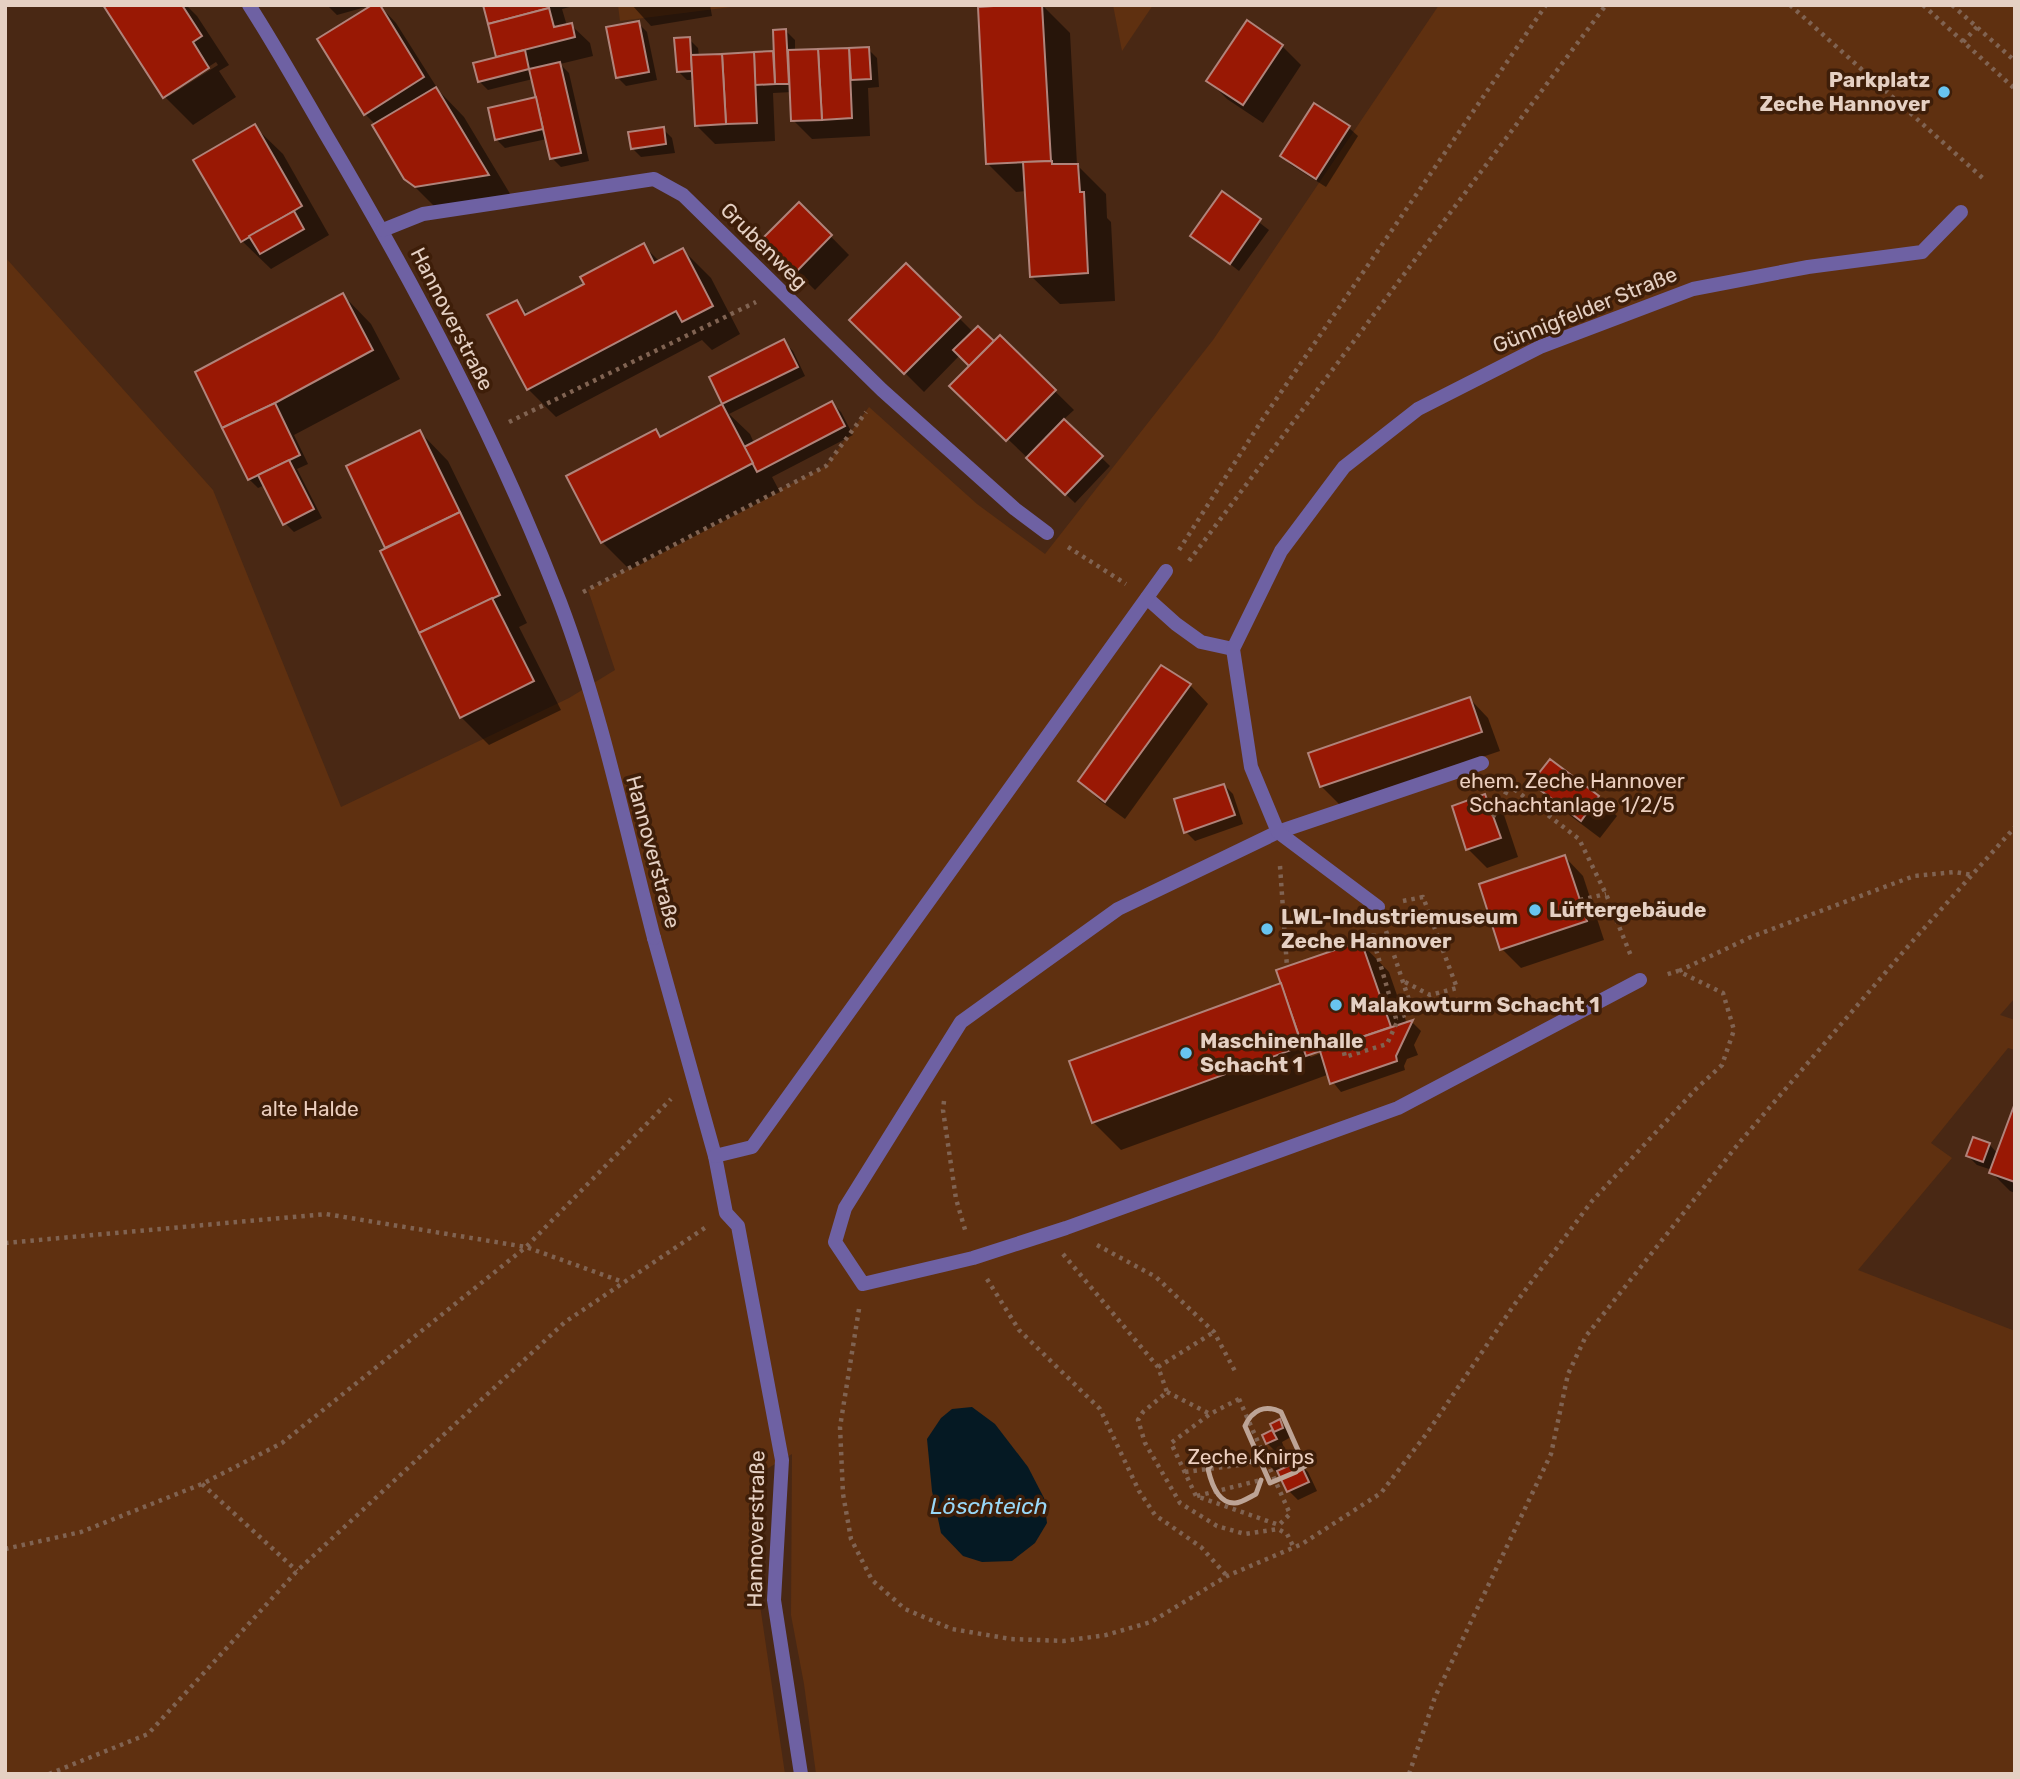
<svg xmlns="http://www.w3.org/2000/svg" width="2020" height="1779" font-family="Rubik,sans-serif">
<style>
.green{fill:#5f3010}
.water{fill:#051923}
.shadow{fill:#0007;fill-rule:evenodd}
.building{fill:#991804;stroke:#b0837a;stroke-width:2}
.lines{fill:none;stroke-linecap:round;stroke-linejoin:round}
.path{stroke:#806352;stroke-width:4.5;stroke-dasharray:3.5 5;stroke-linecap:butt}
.lane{stroke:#6e61a3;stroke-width:14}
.street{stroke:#6e61a3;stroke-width:14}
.rail{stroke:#bda496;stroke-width:5}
.poi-dot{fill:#68c4f0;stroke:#3e1e09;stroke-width:2.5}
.labels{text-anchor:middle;stroke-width:7;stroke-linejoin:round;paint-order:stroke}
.poi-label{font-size:21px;font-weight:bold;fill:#e5d0c3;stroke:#3e1e09;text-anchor:start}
.street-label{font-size:21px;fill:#e5d0c3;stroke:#3e1e09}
.park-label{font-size:21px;fill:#eccfbf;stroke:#3e1e09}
.water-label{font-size:23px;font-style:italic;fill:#98d7f7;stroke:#3e1e09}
</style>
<rect width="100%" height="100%" fill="#492814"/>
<g class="green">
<path d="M 618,5 L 747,5 L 620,21 Z"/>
<path d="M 1113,5 L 1153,5 L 1122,51 Z"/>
<path d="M 1439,5 L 2015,5 L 2015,998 L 2000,1015 L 2015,1020 L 2015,1050 L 2008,1048 L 1931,1143 L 1952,1158 L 1858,1270 L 2015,1331 L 2015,1774 L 816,1774 L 804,1684 L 791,1615 L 792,1454 L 760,1473 L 750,1475 L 757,1585 L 785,1774 L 5,1774 L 5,257 L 213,490 L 341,807 L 569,698 L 615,670 L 588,590 L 826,466 L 869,407 L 977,504 L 1045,554 L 1213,340 Z"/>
</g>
<path class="water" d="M 972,1407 L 995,1424 L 1028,1467 L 1044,1498 L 1047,1523 L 1035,1543 L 1012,1561 L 982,1562 L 963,1556 L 941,1533 L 932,1491 L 927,1439 L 941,1418 L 952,1409 Z"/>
<g class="shadow">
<path d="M 105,5 L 186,5 L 197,16 L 229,65 L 219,71 L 236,97 L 193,125 L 165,97 ZM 216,62 L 218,65 L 169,96 L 169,92 Z"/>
<path d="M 327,5 L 379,5 L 396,23 L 439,91 L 464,117 L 515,202 L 435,207 L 406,178 L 376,125 L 365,114 L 320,40 L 373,5 L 337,15 Z"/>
<path d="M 484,5 L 577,5 L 562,9 L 567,26 L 571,25 L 590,43 L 593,56 L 560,64 L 569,73 L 589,161 L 561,167 L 552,158 L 547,139 L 505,148 L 496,139 L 538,99 L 533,79 L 488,90 L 479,81 L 499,58 Z"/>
<path d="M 632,5 L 710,5 L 712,16 L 651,26 Z"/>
<path d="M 1042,5 L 1070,33 L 1077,165 L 1106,194 L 1107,218 L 1111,222 L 1115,301 L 1060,304 L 1031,276 L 1026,191 L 1016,192 L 988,164 Z"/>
<path d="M 638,23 L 647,32 L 657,80 L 626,86 L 617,77 Z"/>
<path d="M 786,31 L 795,40 L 795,51 L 868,49 L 877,58 L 879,87 L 868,88 L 870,136 L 812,139 L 793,120 L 792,92 L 773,93 L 775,141 L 715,144 L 696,125 L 694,80 L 687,80 L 678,71 L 689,39 L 698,48 L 699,56 L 754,54 L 775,52 Z"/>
<path d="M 1282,46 L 1301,65 L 1263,123 L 1227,99 L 1209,81 Z"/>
<path d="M 1315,106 L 1349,128 L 1358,136 L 1326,187 L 1291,165 L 1282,156 Z"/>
<path d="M 254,126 L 283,154 L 329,235 L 271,269 L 242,241 Z"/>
<path d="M 663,129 L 672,138 L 675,153 L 641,157 L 632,148 Z"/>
<path d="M 1222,194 L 1269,230 L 1239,271 L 1193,235 Z"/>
<path d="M 799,204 L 849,255 L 815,290 L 764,240 Z"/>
<path d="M 643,245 L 660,262 L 683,250 L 711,278 L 740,334 L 712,350 L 702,340 L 556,417 L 528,389 L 516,302 L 529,315 L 586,285 Z"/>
<path d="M 906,265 L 974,333 L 978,328 L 994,344 L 1000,337 L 1074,410 L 1063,420 L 1110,466 L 1075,503 L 952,386 L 971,366 L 960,355 L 924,392 L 852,320 Z"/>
<path d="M 343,295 L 371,324 L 400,379 L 294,435 L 308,464 L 297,469 L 322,518 L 294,532 L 285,523 L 265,485 L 258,488 L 249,479 L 197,372 Z"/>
<path d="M 784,342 L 793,351 L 805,376 L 729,414 L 750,434 L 754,443 L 832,403 L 841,412 L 853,435 L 772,477 L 780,492 L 630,570 L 602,542 L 655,431 L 662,438 L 724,405 L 711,378 Z"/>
<path d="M 420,432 L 448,461 L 527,623 L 519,627 L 561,710 L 489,745 L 461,717 L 388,548 L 348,467 Z"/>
<path d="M 1190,685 L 1208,704 L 1125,819 L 1099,800 L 1080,781 Z"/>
<path d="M 1470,699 L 1488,718 L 1500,751 L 1340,805 L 1321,786 Z"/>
<path d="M 1534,783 L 1598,798 L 1617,816 L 1600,838 L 1552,802 Z"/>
<path d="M 1224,785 L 1233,794 L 1243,824 L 1195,841 L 1186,832 Z"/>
<path d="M 1485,796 L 1504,815 L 1518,857 L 1487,868 L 1468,849 Z"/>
<path d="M 1565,857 L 1583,876 L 1604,940 L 1521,968 L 1502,949 Z"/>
<path d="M 1361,943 L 1389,972 L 1407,1024 L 1412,1022 L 1421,1031 L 1414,1045 L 1418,1055 L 1407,1059 L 1404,1066 L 1405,1070 L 1341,1092 L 1327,1075 L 1121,1150 L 1093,1122 L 1283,984 ZM 1328,1047 L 1329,1050 L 1311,1057 L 1308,1054 Z"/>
<path d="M 2015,1108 L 2015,1193 L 2010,1191 L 1991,1172 L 1992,1170 L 1977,1165 L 1968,1156 L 1989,1144 L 1998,1154 Z"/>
<path d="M 1279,1422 L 1288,1430 L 1291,1437 L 1282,1442 L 1284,1448 L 1276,1452 L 1267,1443 L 1264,1436 L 1275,1431 Z"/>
<path d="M 1272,1457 L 1282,1471 L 1299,1463 L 1308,1472 L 1317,1491 L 1298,1500 L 1289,1491 L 1280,1472 L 1277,1473 L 1268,1464 Z"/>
</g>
<g class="building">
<path d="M 103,5 L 182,5 L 202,36 L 193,42 L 209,68 L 163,98 Z"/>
<path d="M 372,5 L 380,5 L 424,77 L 364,115 L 317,39 Z"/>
<path d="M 483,5 L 548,5 L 549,8 L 488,24 Z"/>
<path d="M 1009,5 L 1042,5 L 1051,161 L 986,164 L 978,7 Z"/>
<path d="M 549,8 L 554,27 L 572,23 L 575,37 L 496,57 L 488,24 Z"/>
<path d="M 1247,20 L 1283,45 L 1243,105 L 1206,81 Z"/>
<path d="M 639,21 L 649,72 L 616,78 L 606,27 Z"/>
<path d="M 786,29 L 789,84 L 775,84 L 773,30 Z"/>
<path d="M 690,37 L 692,71 L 677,72 L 674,38 Z"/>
<path d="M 869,47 L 871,79 L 851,80 L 849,48 Z"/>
<path d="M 849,48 L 852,118 L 822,120 L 818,49 Z"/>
<path d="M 818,49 L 822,120 L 791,121 L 788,50 Z"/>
<path d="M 525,50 L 529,69 L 478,82 L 473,63 Z"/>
<path d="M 773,51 L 775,84 L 755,85 L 754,52 Z"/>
<path d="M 754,52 L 757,123 L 726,124 L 722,54 Z"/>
<path d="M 722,54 L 726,124 L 695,126 L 691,55 Z"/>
<path d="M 560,62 L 581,153 L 550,159 L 529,69 Z"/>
<path d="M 436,87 L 489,175 L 415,187 L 404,179 L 372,125 Z"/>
<path d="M 536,97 L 543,129 L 495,140 L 488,108 Z"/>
<path d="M 1314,103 L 1350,126 L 1316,179 L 1280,156 Z"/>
<path d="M 255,124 L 302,206 L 241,242 L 193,160 Z"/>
<path d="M 664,127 L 666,144 L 631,149 L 628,132 Z"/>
<path d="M 1052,161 L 1052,164 L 1078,164 L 1080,192 L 1084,192 L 1088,273 L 1030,277 L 1023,162 Z"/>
<path d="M 1222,191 L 1261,219 L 1230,264 L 1190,236 Z"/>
<path d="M 799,202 L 832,235 L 795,273 L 761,240 Z"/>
<path d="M 294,211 L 304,229 L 260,254 L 249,236 Z"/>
<path d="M 644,243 L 654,263 L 683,248 L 713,306 L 682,322 L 676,311 L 527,390 L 487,315 L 517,300 L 525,315 L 584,284 L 580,277 Z"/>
<path d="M 906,263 L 961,317 L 904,374 L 849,320 Z"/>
<path d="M 343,293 L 373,350 L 275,403 L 222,428 L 195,372 Z"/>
<path d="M 978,326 L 994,341 L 969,366 L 953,350 Z"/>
<path d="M 1000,335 L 1056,390 L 1006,441 L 949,386 Z"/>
<path d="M 784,339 L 798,367 L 722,404 L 709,377 Z"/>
<path d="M 832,401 L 845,426 L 757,472 L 744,447 Z"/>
<path d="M 275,403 L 300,455 L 248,480 L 222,428 Z"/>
<path d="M 722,404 L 753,463 L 601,543 L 566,476 L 656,429 L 660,437 Z"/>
<path d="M 1064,419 L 1103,456 L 1065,495 L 1026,458 Z"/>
<path d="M 420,430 L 460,512 L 385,548 L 346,466 Z"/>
<path d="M 289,460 L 314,509 L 283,525 L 258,475 Z"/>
<path d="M 460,512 L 500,595 L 419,633 L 380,551 Z"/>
<path d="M 492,598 L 534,681 L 460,718 L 419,633 Z"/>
<path d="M 1161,665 L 1191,684 L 1105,802 L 1078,781 Z"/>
<path d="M 1470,697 L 1482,732 L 1320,787 L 1308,753 Z"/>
<path d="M 1550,759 L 1599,796 L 1581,821 L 1531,783 Z"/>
<path d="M 1224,784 L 1235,815 L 1184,833 L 1174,799 Z"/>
<path d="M 1485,794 L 1501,838 L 1466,850 L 1452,806 Z"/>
<path d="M 1565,855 L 1587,921 L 1500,950 L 1479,884 Z"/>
<path d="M 1361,941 L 1391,1027 L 1306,1056 L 1276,970 Z"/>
<path d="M 1281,983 L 1302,1046 L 1092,1123 L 1069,1061 Z"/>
<path d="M 1413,1020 L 1396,1056 L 1397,1061 L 1330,1084 L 1320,1051 Z"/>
<path d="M 2015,1103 L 2015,1182 L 1989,1173 Z"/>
<path d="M 1973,1137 L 1990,1143 L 1983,1162 L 1966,1156 Z"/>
<path d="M 1280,1419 L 1283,1428 L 1274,1432 L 1270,1424 Z"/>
<path d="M 1272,1430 L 1277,1439 L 1266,1444 L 1262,1435 Z"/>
<path d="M 1272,1455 L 1275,1462 L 1267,1465 L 1263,1459 Z"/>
<path d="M 1299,1461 L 1309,1482 L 1287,1492 L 1277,1471 Z"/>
</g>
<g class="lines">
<g class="path">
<path d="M 1790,5 L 1986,181"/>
<path d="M 1923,5 L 2015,89"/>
<path d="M 1952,5 L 2015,61"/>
<path d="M 1963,42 L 1977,27"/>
<path d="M 509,422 L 756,302"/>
<path d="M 1068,547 L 1126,584"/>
<path d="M 1179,550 L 1262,420 L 1546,5"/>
<path d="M 1189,561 L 1606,5"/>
<path d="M 583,592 L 826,466 L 866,412"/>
<path d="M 1501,779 L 1579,839 L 1606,894 L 1631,956"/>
<path d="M 1493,817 L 1509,787"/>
<path d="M 1280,866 L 1287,967"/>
<path d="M 1580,900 L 1606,894"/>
<path d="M 1403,901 L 1423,897 L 1457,988 L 1430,995 L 1403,981"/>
<path d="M 1386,931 L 1413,1012 L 1397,1018"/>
<path d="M 1679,971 L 1751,937 L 1914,876 L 1955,872 L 1972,875"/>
<path d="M 1342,1044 L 1345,1057 L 1387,1044 L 1397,1022 L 1373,939 L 1374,932"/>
<path d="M 944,1101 L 943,1110 L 956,1199 L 966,1233"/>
<path d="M 5,1243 L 326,1214 L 526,1247 L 623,1282"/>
<path d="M 1097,1245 L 1156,1277 L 1214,1332 L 1236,1373"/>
<path d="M 1063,1254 L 1158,1367 L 1167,1392 L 1143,1412 L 1138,1420 L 1145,1443 L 1180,1503 L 1217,1526 L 1245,1534 L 1278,1529 L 1287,1534 L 1294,1548"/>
<path d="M 987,1279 L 1019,1330 L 1100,1409 L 1139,1491 L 1155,1515 L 1201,1547 L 1227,1576"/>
<path d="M 859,1309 L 840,1427 L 843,1494 L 851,1539 L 872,1580 L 905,1609 L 952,1629 L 1011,1639 L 1064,1641 L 1106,1635 L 1151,1622 L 1227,1576 L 1302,1544 L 1381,1493 L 1427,1433 L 1514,1305 L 1592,1201 L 1697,1088 L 1722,1065 L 1734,1030 L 1723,993 L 1678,971 L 1665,975"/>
<path d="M 1158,1367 L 1214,1332"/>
<path d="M 1167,1392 L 1210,1414"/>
<path d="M 1239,1399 L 1290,1514 L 1279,1525 L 1196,1496 L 1171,1443 L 1210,1414 Z"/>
<path d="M 1185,1472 L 1254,1463"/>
<path d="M 202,1484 L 297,1571"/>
<path d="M 1197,1496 L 1261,1480"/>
<path d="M 5,1549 L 81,1532 L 202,1484 L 282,1443 L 526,1247 L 671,1099"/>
<path d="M 49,1774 L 148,1734 L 297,1571 L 565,1322 L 706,1227"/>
<path d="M 1409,1774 L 1435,1697 L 1551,1454 L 1568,1374 L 1586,1336 L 1739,1143 L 1910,944 L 2015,827"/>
</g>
<g class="lane">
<path d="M 1147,598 L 1176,624 L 1201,642 L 1233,649"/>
<path d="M 1482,763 L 1278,832 L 1118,909 L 961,1022 L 845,1208 L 835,1242 L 863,1284 L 973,1258 L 1066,1228 L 1398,1108 L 1640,980"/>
<path d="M 1378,907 L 1278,832 L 1251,767 L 1233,649 L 1281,551 L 1344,467 L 1418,409 L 1540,347 L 1693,289 L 1808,267 L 1922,252 L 1961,212"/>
<path d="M 654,938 L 715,1156 L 726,1213 L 738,1226 L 782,1460 L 774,1600 L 801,1774"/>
<path d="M 715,1156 L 752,1147 L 1166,571"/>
</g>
<g class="street">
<path d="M 249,5 C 276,47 300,90 325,133 C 414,283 497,439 560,602 C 601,710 625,826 654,938"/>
<path d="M 383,230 L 423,214 L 654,179 L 683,195 L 882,390 L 1015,509 L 1047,533"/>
</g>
<g class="rail">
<path d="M 1254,1463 L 1228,1453 L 1216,1459 L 1208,1469 C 1211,1482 1218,1504 1235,1503 C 1241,1503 1250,1497 1256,1494 L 1261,1480"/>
<path d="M 1295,1472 L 1305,1466 L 1281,1412 C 1265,1404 1252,1410 1245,1426 L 1270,1483 L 1296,1472"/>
</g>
</g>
<g class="poi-dot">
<circle cx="1944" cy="92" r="7"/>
<circle cx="1535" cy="910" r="7"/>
<circle cx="1267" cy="929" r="7"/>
<circle cx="1336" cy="1005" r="7"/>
<circle cx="1186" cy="1053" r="7"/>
</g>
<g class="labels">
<g class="poi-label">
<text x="1930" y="87" text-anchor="end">Parkplatz<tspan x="1930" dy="24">Zeche Hannover</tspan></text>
<text x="1549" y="917">Lüftergebäude</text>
<text x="1281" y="924">LWL-Industriemuseum<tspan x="1281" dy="24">Zeche Hannover</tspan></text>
<text x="1350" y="1012">Malakowturm Schacht 1</text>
<text x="1200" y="1048">Maschinenhalle<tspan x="1200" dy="24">Schacht 1</tspan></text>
</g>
<g class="street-label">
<text transform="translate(764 246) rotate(45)" y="7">Grubenweg</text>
<text transform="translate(1585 310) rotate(-22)" y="7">Günnigfelder Straße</text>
<text transform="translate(452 319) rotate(63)" y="7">Hannoverstraße</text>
<text transform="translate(653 852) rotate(75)" y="7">Hannoverstraße</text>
<text transform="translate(756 1529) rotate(-89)" y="7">Hannoverstraße</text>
</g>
<g class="park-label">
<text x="1572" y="788">ehem. Zeche Hannover<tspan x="1572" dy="24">Schachtanlage 1/2/5</tspan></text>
<text x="310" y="1116">alte Halde</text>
<text x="1251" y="1464">Zeche Knirps</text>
</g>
<g class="water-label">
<text x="989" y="1514">Löschteich</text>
</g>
</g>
<rect width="2020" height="1779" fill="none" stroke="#e5d0c3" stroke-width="14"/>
</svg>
